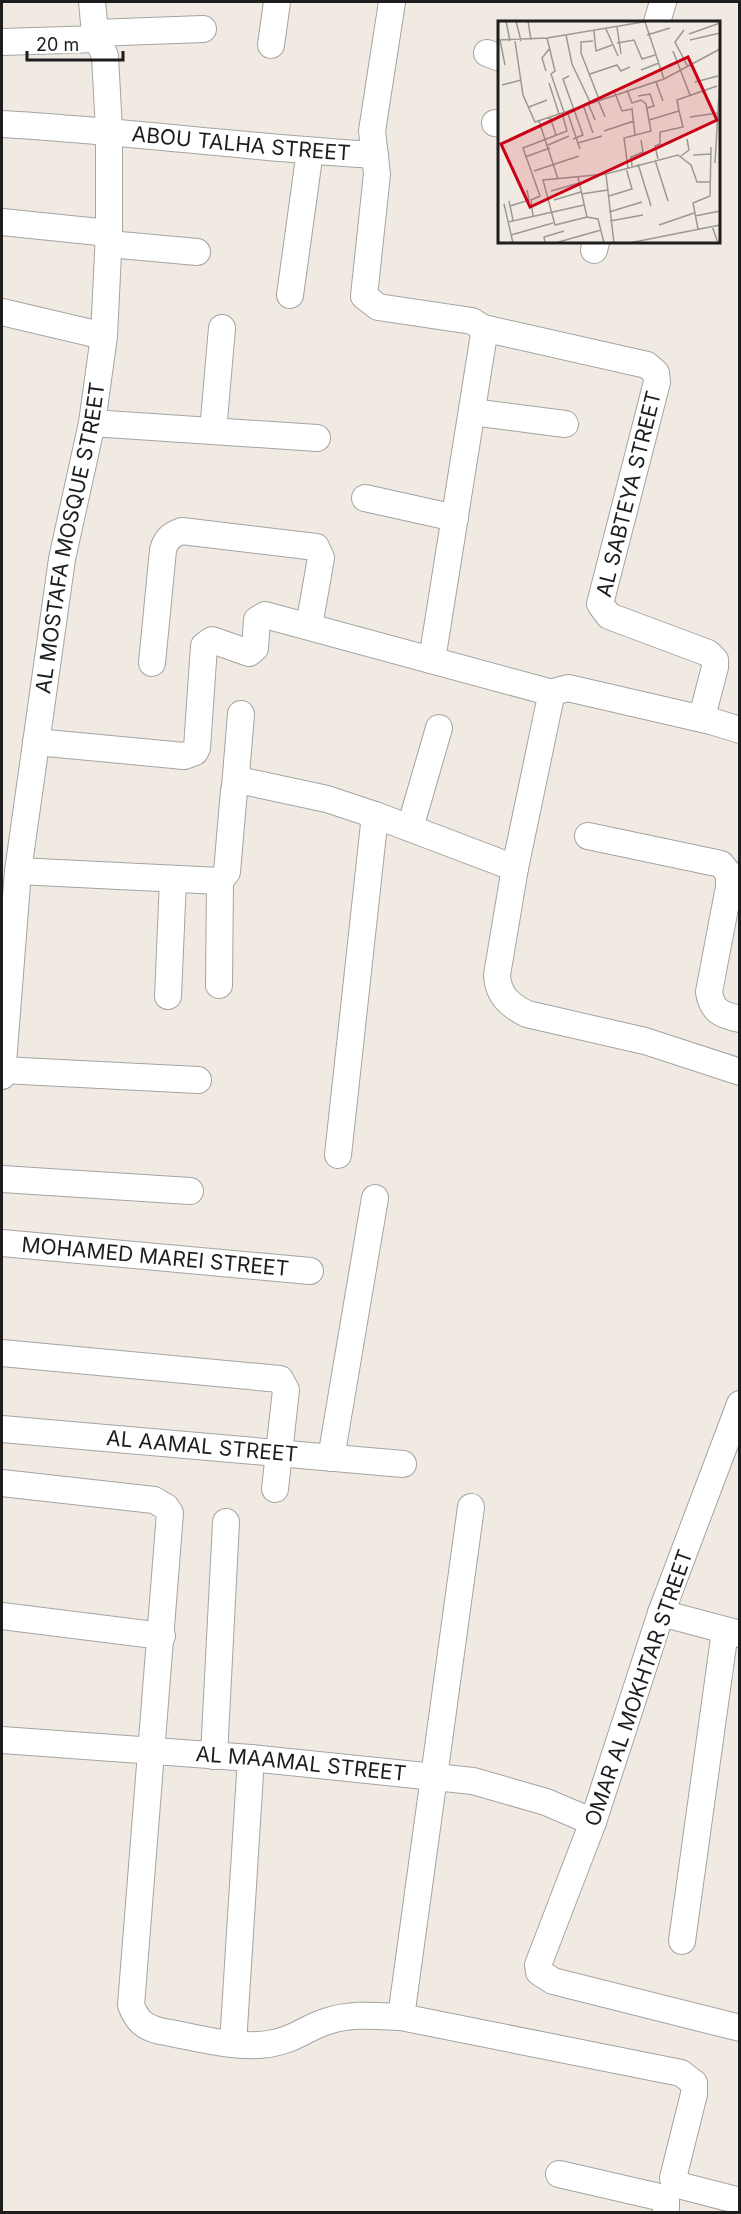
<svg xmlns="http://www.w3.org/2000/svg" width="741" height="2214" font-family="Inter,sans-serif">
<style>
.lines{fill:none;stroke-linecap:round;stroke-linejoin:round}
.street-casing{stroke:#a4a4a4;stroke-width:28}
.street{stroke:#fff;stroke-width:26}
.labels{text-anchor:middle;stroke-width:6;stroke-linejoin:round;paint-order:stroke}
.street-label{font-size:21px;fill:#1d1d1d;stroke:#fff}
.inset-road{fill:none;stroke:#9c9893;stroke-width:1.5}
.view{fill:#cb0016;fill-opacity:0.15;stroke:#cb0016;stroke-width:3}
.inset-edge{fill:none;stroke:#1d1d1d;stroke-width:3}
</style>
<rect width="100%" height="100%" fill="#f0eae2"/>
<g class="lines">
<g class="street-casing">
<g id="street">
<path d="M 392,2 L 372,131 L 377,174 L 364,296 L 378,307 L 472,321 L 483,328 L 484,334 L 432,660"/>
<path d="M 657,22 L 663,2"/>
<path d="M 95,33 L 203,29"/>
<path d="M 2,42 L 98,39"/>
<path d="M 271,45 L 277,2"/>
<path d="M 487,53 L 500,58"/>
<path d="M 495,123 L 500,124"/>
<path id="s1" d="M 2,124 C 126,131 250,148 375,155"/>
<path d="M 2,222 L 109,233"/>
<path d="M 109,244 L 197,252"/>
<path d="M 594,250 L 596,242"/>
<path d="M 290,295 L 310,151"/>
<path d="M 2,312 L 104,336"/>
<path d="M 483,328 L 647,365 L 656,373 L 657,382 L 600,604 L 609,616 L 708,653 L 715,660 L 715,667 L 703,713 L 711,721 L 740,730"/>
<path d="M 472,412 L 565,424"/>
<path d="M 92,423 L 317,438"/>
<path d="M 213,431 L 222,328"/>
<path d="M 365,498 L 455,518"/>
<path d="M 152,663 L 163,550 C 166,539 171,535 182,531 L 316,547 L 321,558 L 309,626"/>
<path d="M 550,693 L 568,688 L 711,721"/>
<path d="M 36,742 L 184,756 L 195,752 L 197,748 L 204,646 L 212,640 L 249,653 L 255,648 L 257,620 L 265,615 L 549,692 L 551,696 L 515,868 L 497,975 C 498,995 509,1005 527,1014 L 645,1041 L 740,1072"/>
<path d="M 235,787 L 241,714"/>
<path d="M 410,828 L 439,728"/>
<path d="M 588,836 L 721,864 L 729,874 L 729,887 L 709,992 C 712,1011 721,1015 740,1019"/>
<path d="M 18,871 L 220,881 L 227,872 L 234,790 L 243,781 L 327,799 L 375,815 L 515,868"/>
<path d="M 219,985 L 220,881"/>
<path d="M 168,996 L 173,880"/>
<path d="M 2,1070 L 198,1080"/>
<path id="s2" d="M 2,1076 L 18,871 L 62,559 L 92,423 L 104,336 L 109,233 L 109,130 L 105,56 L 95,33 L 92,2"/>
<path d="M 338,1155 L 375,815"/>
<path d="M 2,1179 L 190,1191"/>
<path id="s3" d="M 2,1243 L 310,1271"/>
<path d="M 2,1353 L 280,1379 L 286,1390 L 275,1489"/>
<path d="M 740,1404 L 661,1613 L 593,1822 L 538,1965 L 539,1972 L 553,1981 L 740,2028"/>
<path id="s4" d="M 2,1429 L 403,1464"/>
<path d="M 331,1458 L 375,1198"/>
<path d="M 2,1483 L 154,1500 L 166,1507 L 170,1513 L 131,2005 C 137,2021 144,2027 160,2031 C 195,2037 233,2049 269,2044 C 295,2040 307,2027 328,2021 C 352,2013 377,2016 401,2017 L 681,2073 L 694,2083 L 694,2094 L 673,2178 L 682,2186 L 740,2201"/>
<path d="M 661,1613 L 740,1634"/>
<path d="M 2,1616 L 162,1636"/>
<path id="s5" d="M 2,1740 L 251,1758 L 473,1781 L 546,1802 L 593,1822"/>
<path d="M 214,1756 L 226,1522"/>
<path d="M 682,1941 L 725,1631"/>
<path d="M 401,2017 L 471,1507"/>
<path d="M 233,2044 L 251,1758"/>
<path d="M 559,2174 L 659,2197 L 666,2200 L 666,2212"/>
</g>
</g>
<use href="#street" class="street"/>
</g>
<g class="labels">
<g class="street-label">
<text dy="7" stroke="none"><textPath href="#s1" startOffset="240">ABOU TALHA STREET</textPath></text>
<text transform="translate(629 494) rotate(-76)" y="7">AL SABTEYA STREET</text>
<text dy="7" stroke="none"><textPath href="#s2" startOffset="543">AL MOSTAFA MOSQUE STREET</textPath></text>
<text dy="7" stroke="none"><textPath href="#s3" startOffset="154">MOHAMED MAREI STREET</textPath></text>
<text dy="7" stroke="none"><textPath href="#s4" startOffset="201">AL AAMAL STREET</textPath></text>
<text transform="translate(639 1688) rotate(-71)" y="7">OMAR AL MOKHTAR STREET</text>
<text dy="7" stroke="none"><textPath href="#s5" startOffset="300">AL MAAMAL STREET</textPath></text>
</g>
</g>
<g transform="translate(498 21)">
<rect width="222" height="222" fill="#f0eae2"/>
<path class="inset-road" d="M 8,0 L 12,20M 18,0 L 23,20M 30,0 L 33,19M 147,1 L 166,58M 119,6 L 123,33M 108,8 L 120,35M 186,9 L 177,21 L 190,46M 96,10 L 98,30 L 114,24M 191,13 L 222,2M 68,14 L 74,43 L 92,81M 149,14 L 172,7M 49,17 L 57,50 L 53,53 L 66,91M 0,19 L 49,17 L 151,0M 2,19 L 7,44M 192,19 L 222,12M 17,20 L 25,74 L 37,101 L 166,58 L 222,28M 95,20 L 83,21 L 83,32 L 101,78M 119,22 L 136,19 L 144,38 L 157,34M 175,30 L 192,74M 143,49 L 161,42M 48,50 L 44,37 L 52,27M 92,53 L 119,44 L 123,50 L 132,46M 71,55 L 65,58 L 85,114 L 75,118M 158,61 L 165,80M 197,61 L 220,55M 51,62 L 61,93M 4,64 L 23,59M 129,69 L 134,82 L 143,79 L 148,83 L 153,110 L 126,117 L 130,147M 117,72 L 124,90 L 134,88 L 137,114M 140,75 L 152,73 L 156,85 L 149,87M 100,79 L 107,96M 90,82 L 97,99M 85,84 L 95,112M 31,86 L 49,79M 69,90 L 82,128M 52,96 L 58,114M 192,96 L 220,92M 151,99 L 181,90 L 179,79 L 219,65M 41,100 L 60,158M 106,110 L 136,100M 80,122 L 104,115M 50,124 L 71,115M 195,134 L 213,133M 183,135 L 191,129 L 189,118M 27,136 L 52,127M 160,138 L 157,125 L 162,123 L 162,111 L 185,106 L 181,90M 157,139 L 170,180M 217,142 L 222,55M 140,143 L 153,185M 134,145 L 133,136 L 145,131 L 143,119M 36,150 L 81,135M 108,153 L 116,222M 80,156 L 89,196 L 100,198 L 106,222M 53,170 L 81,162M 83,173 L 110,169M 111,175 L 134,168 L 128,147M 56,179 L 83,171M 11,180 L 15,199M 6,183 L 15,222M 12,185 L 31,179 L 29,169M 111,191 L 144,181M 35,195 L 33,179 L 42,175 L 25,127 L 69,110 L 64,92M 197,195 L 222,190M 89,196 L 57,204 L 45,159 L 108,153 L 180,134 L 193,144 L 199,161 L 212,161M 112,200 L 145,194M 10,201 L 86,184M 161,204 L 196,192M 214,205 L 220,222M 200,208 L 195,182 L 212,175 L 213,126M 13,214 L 55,202M 47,222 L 46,216 L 66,210M 57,222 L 103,209M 131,222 L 222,204"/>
<path class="view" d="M 190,36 L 219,99 L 32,186 L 3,123 Z"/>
<rect width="222" height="222" class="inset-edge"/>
</g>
<rect width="741" height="2214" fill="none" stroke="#1d1d1d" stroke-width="6"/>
<path d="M27 51v9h96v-9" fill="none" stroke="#1d1d1d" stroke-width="3"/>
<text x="36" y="51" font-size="18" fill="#1d1d1d" stroke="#ffffff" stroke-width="4.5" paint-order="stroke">20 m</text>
</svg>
